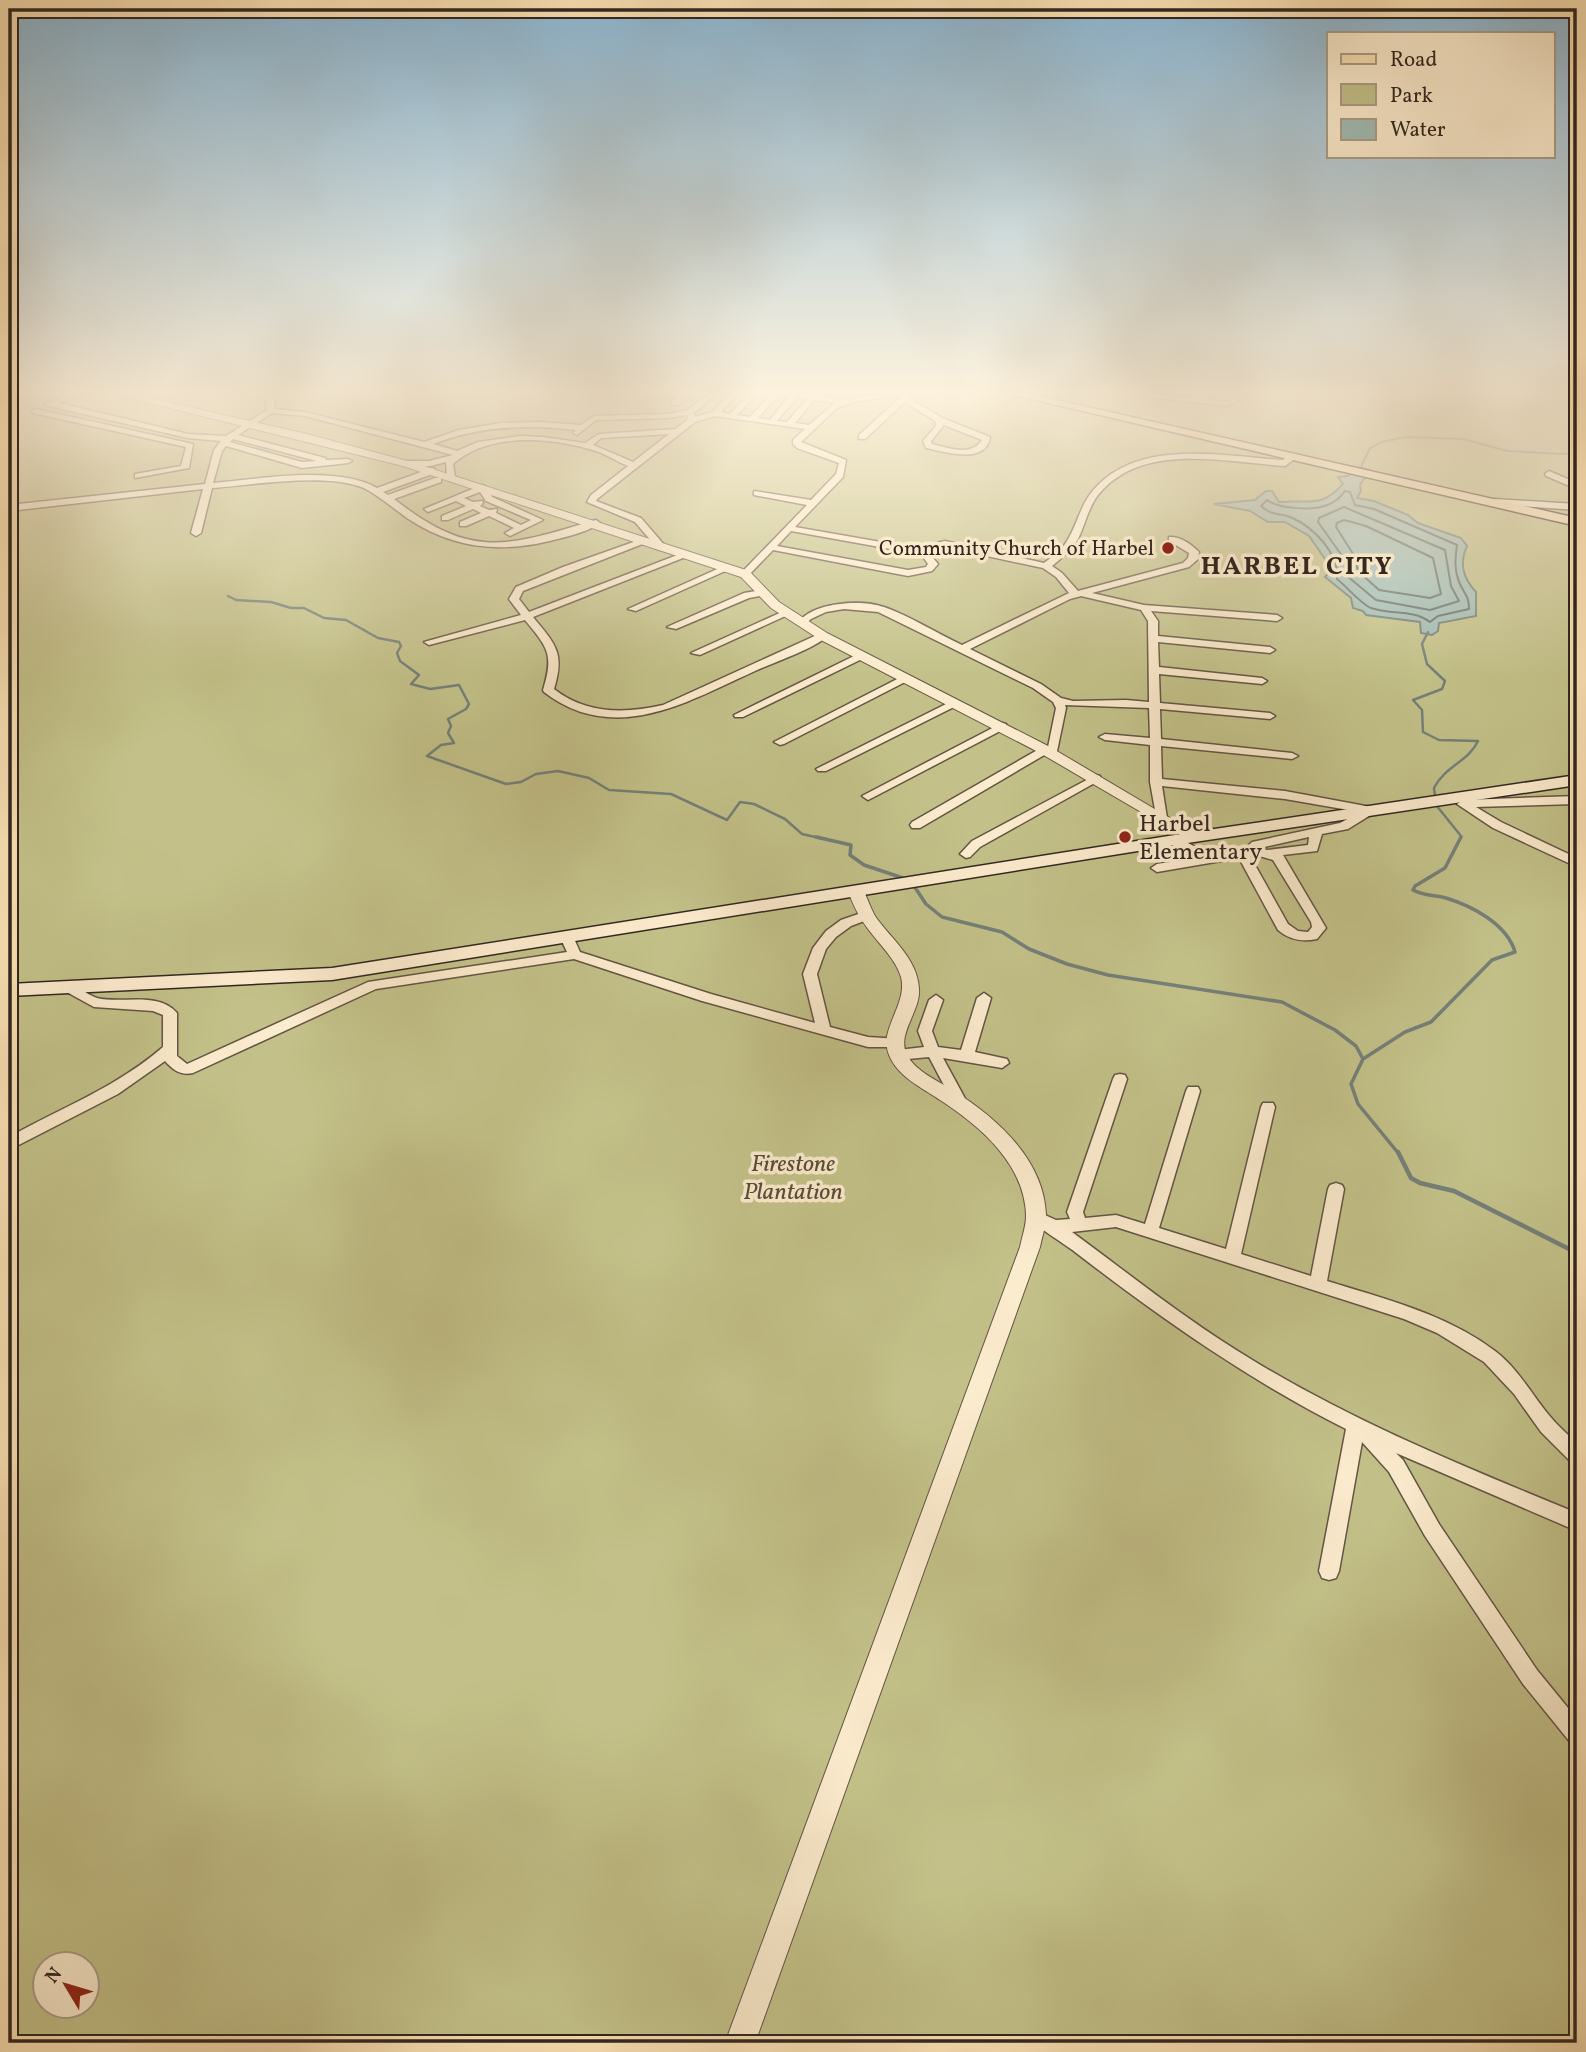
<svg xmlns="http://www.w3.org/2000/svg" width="1586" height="2052" font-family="Vollkorn,serif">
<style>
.green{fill:#c3c189;stroke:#7a7454;stroke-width:2;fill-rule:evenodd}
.water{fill:#a0bcb5;stroke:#748079;stroke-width:2}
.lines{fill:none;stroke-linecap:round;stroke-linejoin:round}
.shore{stroke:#68716a;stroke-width:2}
.stream-far3{stroke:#748079;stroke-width:2}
.stream-far2{stroke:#748079;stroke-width:2.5}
.stream-far1{stroke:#748079;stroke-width:3.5}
.stream{stroke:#748079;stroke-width:4.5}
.minor-casing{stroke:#635545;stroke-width:3}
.tertiary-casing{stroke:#635545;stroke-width:2}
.secondary-casing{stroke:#312620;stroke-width:3}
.primary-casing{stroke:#312620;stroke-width:3}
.minor{fill:#fcecce;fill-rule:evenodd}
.tertiary{fill:#fcecce;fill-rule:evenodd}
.secondary{fill:#fcecce;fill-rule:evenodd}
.primary{fill:#fae1b4;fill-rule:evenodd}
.poi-dot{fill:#8f2418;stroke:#fcecce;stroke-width:2.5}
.labels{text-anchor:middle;stroke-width:7;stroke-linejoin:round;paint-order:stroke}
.far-poi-label{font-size:21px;fill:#312620;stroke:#fcecce;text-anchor:end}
.poi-label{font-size:24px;fill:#312620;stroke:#fcecce;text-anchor:start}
.park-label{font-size:24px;font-style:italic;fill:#564d3a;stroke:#fcecce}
.far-district-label{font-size:26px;font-weight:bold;letter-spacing:2px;fill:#312620;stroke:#fcecce}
</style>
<rect width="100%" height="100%" fill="#fae1b4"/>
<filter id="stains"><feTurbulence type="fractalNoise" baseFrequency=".00286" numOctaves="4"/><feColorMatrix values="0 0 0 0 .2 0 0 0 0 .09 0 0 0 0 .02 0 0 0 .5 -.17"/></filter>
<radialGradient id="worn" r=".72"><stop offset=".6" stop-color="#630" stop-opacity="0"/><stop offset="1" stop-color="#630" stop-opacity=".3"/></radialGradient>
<path class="green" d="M 9,390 L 1577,390 L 1577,2043 L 9,2043 ZM 46,1965 L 88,1965 L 88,2007 L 46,2007 Z"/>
<path class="water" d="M 1359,467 L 1370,470 L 1360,485 L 1361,491 L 1357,498 L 1374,501 L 1408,515 L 1418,523 L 1461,538 L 1467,546 C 1459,564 1463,578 1476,592 L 1476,616 L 1439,623 L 1438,631 L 1432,635 L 1421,633 L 1420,622 L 1366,615 L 1363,611 L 1353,608 L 1351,598 L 1325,577 L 1332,569 L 1309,536 L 1285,522 L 1268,522 L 1250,511 L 1214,504 L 1255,500 L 1266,491 L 1272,491 L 1279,502 C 1308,499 1321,509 1343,484 L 1338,477 L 1348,476 Z"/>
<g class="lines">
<g class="shore">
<path d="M 1345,491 L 1350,492 L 1355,505 L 1374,509 L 1457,545 C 1455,558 1454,571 1460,584 C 1465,595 1469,596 1469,609 L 1438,616 L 1430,622 C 1412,609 1391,615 1371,608 C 1362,605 1346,586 1337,579 C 1339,553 1314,527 1290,517 C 1277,512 1274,517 1261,506 L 1267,500 C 1279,509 1313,511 1327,505 C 1335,503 1340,497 1345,491 Z"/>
<path d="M 1344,507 L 1445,550 L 1451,586 L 1459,601 L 1430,610 L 1376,600 L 1347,576 L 1345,560 L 1318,522 L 1319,518 Z"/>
<path d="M 1344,520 L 1366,526 L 1433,558 L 1441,594 L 1430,598 L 1379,590 L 1358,571 L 1355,557 L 1336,527 L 1337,523 Z"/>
</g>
<path class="stream-far3" d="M 1360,469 L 1370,448 L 1382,442 L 1405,437 L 1463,439 L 1507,451 L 1564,454 L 1577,452"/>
<g class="stream-far2">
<path d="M 228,596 L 236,600 L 271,602 L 291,608 L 304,608 L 324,618 L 346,620 L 378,638 L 399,642 L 401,646 L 397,653 L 400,661 L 419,675 L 411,684 L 430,689 L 459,685 L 469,704 L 466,709 L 448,719 L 451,726 L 448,733 L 454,743 L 441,745 L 427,756 L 506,784 L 521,782 L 536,774 L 558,771 L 589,778 L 609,790 L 671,794 L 727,820 L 740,802 L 754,804 L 785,819 L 802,834 L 824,839"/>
<path d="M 1428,632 L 1422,644 L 1427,664 L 1445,681 L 1442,689 L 1413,700 L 1422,710 L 1423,732 L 1439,740 L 1478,741 C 1469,761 1444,767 1434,788 L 1436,805 L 1461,836 L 1460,839"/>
</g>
<g class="stream-far1">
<path d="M 816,837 L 851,845 L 850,855 L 864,865 L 906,879"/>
<path d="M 912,883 L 926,904 L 942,917 L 1002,932 L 1029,949 L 1067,964 L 1108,975 L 1282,1002 L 1335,1030 L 1356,1046 L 1363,1059"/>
<path d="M 1399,1154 L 1358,1104 L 1351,1084 L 1363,1059 L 1405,1032 L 1431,1022 L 1492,960 L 1515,952 C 1507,924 1472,906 1446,898 C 1434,895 1424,896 1413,890 L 1415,886 L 1445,868 L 1461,837"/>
</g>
<path class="stream" d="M 1398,1152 L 1411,1178 L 1420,1183 L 1454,1191 L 1577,1253"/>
<g class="minor-casing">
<g id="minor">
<path d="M 80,390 L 90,390 L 59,403 L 188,434 L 226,436 L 267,410 L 266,399 L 216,390 L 266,394 L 265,390 L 273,390 L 275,409 L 305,412 L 424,442 L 459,430 L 501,423 L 541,422 L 581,425 L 594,416 L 668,414 L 688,410 L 712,390 L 720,390 L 694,413 L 695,417 L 712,412 L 734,390 L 742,390 L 721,412 L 730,414 L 753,390 L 761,390 L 737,415 L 750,417 L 772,393 L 762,390 L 795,392 L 843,400 L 899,390 L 916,390 L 909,398 L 942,418 L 990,437 C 986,465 945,452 926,448 L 923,441 L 936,426 L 935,421 L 905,402 L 865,439 L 859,439 L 859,435 L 904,394 L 853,402 L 837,408 L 801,442 L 846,460 L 843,477 L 795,527 L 915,548 L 945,541 L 1044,563 C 1053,556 1062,550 1067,541 C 1077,525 1080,507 1091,493 C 1135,437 1221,456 1283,460 L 1287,456 L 1293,456 L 1293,460 L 1285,466 C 1225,462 1141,441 1098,495 C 1088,508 1085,525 1078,539 C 1071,550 1062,558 1052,566 L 1062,573 L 1078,591 L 1183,563 L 1188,558 L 1189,553 L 1169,541 L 1169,537 C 1180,536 1191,544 1199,552 L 1198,559 L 1189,567 L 1092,593 L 1144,605 L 1277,615 L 1282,618 L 1277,621 L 1151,611 L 1158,621 L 1158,636 L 1270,647 L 1275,650 L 1270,653 L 1158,642 L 1159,667 L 1262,678 L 1267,681 L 1262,684 L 1159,674 L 1160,703 L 1270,713 L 1275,716 L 1270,719 L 1160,709 L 1161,739 L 1292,753 L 1298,756 L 1292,759 L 1161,746 L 1162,779 L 1285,791 L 1371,807 L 1377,811 L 1348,829 L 1322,834 L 1317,851 L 1283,855 L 1326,928 L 1317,939 C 1302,942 1290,940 1278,930 L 1239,858 L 1157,872 L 1151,868 L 1157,864 L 1196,858 L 1171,844 L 1169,841 L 1171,838 L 1179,838 L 1210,855 L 1244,850 L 1252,842 L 1340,823 L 1360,812 L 1285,799 L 1162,786 L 1167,818 L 1161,822 L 1157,821 L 1150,782 L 1150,745 L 1105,740 L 1099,737 L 1105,734 L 1150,738 L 1149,708 L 1065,705 L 1066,708 L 1056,756 L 1048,756 L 1046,754 L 920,828 L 912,828 L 910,825 L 912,822 L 1041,748 L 1048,747 L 1056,708 L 1053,702 L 1033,688 L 878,612 L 844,609 L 826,612 L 811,619 L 803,626 L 798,623 C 812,602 861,599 884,607 C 910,616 936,633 962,645 L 1069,593 L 1056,577 L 1043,568 L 945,547 L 925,551 L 929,553 L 938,564 L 932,571 L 908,576 L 773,550 L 748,576 L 742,576 L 742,572 L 807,505 L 754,495 L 754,491 L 811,500 L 836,474 L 839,463 L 797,448 L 793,444 L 793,440 L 805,429 L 715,416 L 695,422 L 597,499 L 596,501 L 641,518 L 666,547 L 661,550 L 658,549 L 635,522 L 587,502 L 591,495 L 628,466 C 618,462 609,456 599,452 C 556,437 489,431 453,464 L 455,477 L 451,480 L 447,477 L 446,462 C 432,466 415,470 403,464 L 407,461 L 429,461 L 453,455 L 305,416 L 272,413 L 238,435 L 325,458 L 326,460 L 348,459 L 352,461 L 348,463 L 302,468 L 226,446 L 222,451 L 213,483 C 259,479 336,465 377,488 L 432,468 L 435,469 L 435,473 L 383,492 L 388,495 L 435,478 L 441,478 L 441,482 L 394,499 C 473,561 507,546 596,520 L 600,523 C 586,533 562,538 545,542 C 495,553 450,547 407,518 C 392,507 379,496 364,488 C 326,472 254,485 212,488 L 201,533 L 196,536 L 191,533 L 203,489 L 9,511 L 9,505 L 205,484 L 214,450 L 221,441 L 188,438 L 44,405 ZM 779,394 L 789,396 L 770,420 L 758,418 ZM 797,397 L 807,399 L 787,422 L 777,421 ZM 814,400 L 835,403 L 809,425 L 795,423 ZM 687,415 L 688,419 L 676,429 L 599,434 L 585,443 L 542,437 L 520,436 L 478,442 L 457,451 L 433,444 C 479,426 527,424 576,430 L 573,433 L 577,435 L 596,420 L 668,418 ZM 944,425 L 982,440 C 971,457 949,448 932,444 L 931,441 ZM 669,434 L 633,462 L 593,445 L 601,438 ZM 233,439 L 317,461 L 302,462 L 230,442 ZM 791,531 L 913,553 L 923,557 L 928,564 L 926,567 L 908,570 L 777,546 ZM 1081,596 L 1141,610 L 1148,621 L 1149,702 L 1126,700 L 1073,701 L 1061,698 L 1041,684 L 970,649 L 1070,599 ZM 1309,837 L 1308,845 L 1267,850 L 1260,848 ZM 1256,855 L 1273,860 L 1311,922 L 1312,927 L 1308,932 L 1298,931 L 1288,924 L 1250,856 Z"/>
<path d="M 687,390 L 696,390 L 678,405 L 672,405 L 672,401 Z"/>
<path d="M 1097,390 L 1121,390 L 1195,398 L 1215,390 L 1226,390 L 1204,399 L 1227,402 L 1249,390 L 1256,392 L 1228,406 L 1101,392 Z"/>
<path d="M 36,409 L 193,444 L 189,468 L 135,478 L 135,474 L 181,466 L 186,447 L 33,413 L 32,411 Z"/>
<path d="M 1549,471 L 1577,483 L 1577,489 L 1546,476 L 1545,474 Z"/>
<path d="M 482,485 L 485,486 L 492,497 L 543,520 L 510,536 L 505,533 L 514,528 L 489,516 L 466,526 L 460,526 L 460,522 L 481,513 L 473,509 L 448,520 L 442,520 L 442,516 L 466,506 L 456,501 L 428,512 L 424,509 ZM 480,492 L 486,501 L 531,520 L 521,525 L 496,513 L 497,509 L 489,510 L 480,506 L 483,503 L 482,501 L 473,502 L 464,498 Z"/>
<path d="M 1495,499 L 1577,504 L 1577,510 L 1492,504 L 1491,502 Z"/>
<path d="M 642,539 L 650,541 L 523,591 L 519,599 L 529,612 L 680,554 L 688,556 L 533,617 C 556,645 565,653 554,689 C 586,714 624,714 663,705 L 819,634 L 828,636 C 811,650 777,661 755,671 C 687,702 614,746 544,692 L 543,690 C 554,654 548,648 525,620 L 429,645 L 424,642 L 521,615 L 509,599 L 516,587 L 563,567 Z"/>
<path d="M 724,566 L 732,568 L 636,611 L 628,609 Z"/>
<path d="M 762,590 L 765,591 L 765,595 L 749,598 L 676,629 L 667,627 L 744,593 Z"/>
<path d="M 784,611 L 792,613 L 700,655 L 691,653 Z"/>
<path d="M 860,653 L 864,654 L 864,658 L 743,717 L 735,717 L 734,715 Z"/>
<path d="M 905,675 L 909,676 L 909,680 L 784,744 L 780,745 L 774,742 Z"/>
<path d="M 954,700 L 958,701 L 958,705 L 826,771 L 818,771 L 816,769 Z"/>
<path d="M 1002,723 L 1006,724 L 1006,728 L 872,798 L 868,800 L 862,796 Z"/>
<path d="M 1096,775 L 1100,776 L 1100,780 L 980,847 L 970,857 L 966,858 L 960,854 L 972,841 Z"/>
<path d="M 1577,796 L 1577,804 L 1476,807 L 1501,822 L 1577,858 L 1577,867 L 1493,828 L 1457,804 L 1463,800 Z"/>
<path d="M 867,911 L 872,912 L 873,915 L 872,918 L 851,926 L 836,937 L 826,949 L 817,974 L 830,1027 L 868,1037 L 900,1039 L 902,1043 L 900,1047 L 868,1047 L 702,1001 L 574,959 L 376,989 L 193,1073 C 181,1076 173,1070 165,1061 L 118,1094 L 9,1150 L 9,1137 C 61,1108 117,1087 163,1047 L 163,1015 L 153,1011 L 94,1007 L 63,990 L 61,987 L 68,982 C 79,986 87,995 97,998 C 122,1004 158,991 177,1013 L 177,1056 L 187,1064 L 368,982 L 567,952 L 560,937 L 567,933 L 572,934 L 580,952 L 711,994 L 815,1023 L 803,974 L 813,948 L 826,931 L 841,920 Z"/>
<path d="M 984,993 L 991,998 L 975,1052 L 1007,1059 L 1009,1063 L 1002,1068 L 943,1058 L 968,1104 L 966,1108 L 956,1108 L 929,1057 L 898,1060 L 891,1055 L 898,1050 L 924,1047 L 918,1031 L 929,1000 L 936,995 L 943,1000 L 932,1031 L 938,1047 L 961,1050 L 977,998 Z"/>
<path d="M 1120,1074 L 1125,1075 L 1127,1079 L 1083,1212 L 1085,1218 L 1116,1215 L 1145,1224 L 1186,1091 L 1188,1087 L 1198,1087 L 1200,1091 L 1159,1228 L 1226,1249 L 1261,1107 L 1263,1103 L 1273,1103 L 1275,1107 L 1241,1254 L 1311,1276 L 1328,1189 L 1330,1185 L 1336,1183 L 1342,1185 L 1344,1189 L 1327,1281 C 1385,1299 1446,1314 1495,1351 C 1520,1370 1534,1399 1554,1421 C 1561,1429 1570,1436 1577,1444 L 1577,1464 L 1571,1462 L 1541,1432 L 1514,1394 L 1484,1362 L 1437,1333 L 1404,1319 L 1116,1227 L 1072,1232 C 1132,1276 1190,1323 1254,1361 C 1356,1423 1467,1468 1577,1513 L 1577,1531 L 1396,1453 L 1403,1460 L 1439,1524 L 1537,1670 L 1577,1719 L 1577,1745 L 1570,1742 L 1523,1684 L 1425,1536 L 1389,1472 L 1362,1442 L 1339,1571 L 1336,1578 L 1329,1580 L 1322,1578 L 1319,1571 L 1346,1429 C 1247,1379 1162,1319 1075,1252 C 1065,1244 1032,1224 1028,1217 L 1030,1213 L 1036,1211 L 1056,1220 L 1070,1219 L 1067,1212 L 1113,1079 L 1115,1075 Z"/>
</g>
</g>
<g class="tertiary-casing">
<g id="tertiary">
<path d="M 97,390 L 114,390 L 307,434 L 411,462 L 749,571 L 779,602 L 827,633 L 1050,747 L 1202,837 L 1199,840 L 1189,840 L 1040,753 L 819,639 L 771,608 L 741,577 L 403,466 Z"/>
<path d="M 856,886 L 862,887 C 867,897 870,907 875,916 C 891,939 918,959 919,989 C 921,1011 896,1034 907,1055 C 916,1072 939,1081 954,1091 C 997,1118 1044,1160 1046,1215 C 1046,1226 1042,1237 1040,1247 L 755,2043 L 725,2043 L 1020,1247 C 1022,1237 1026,1226 1026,1216 C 1025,1164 980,1126 940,1100 C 921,1087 898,1077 889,1055 C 878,1029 908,1005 901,977 C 895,958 879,944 868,929 C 859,917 853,905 848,891 Z"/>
</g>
</g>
<g class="secondary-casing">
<path id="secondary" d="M 1577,775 L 1577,785 L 1194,842 L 332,980 L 9,996 L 9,984 L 332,968 L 1194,832 Z"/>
</g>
<g class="primary-casing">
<path id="primary" d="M 992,390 L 1013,390 L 1577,518 L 1577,526 Z"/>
</g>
<use href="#minor" class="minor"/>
<use href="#tertiary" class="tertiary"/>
<use href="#secondary" class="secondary"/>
<use href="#primary" class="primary"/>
</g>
<linearGradient id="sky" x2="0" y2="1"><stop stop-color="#8bb7d4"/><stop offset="0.58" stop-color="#fdf2dd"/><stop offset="1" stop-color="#fdf2dd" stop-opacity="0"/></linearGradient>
<rect width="1586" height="677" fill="url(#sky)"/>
<g class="poi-dot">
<circle cx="1168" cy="548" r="7"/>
<circle cx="1125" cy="837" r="7"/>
</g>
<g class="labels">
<g class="far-poi-label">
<text x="1154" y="555">Community Church of Harbel</text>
</g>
<g class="poi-label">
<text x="1139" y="831">Harbel<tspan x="1139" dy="28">Elementary</tspan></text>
</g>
<g class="park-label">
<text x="793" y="1171">Firestone<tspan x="793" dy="28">Plantation</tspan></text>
</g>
<g class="far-district-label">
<text x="1297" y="574">HARBEL CITY</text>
</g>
</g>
<rect width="1586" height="2052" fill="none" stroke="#fae1b4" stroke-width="35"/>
<rect x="10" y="10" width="1565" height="2031" fill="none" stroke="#312620" stroke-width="3.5"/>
<rect x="18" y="18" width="1551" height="2017" fill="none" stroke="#312620" stroke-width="2"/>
<rect x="1327" y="32" width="228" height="126" fill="#fcecce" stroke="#ab9d88" stroke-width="2"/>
<rect x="1341" y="54" width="35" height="10" fill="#fae1b4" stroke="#ab9d88" stroke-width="2"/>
<text x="1390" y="66" font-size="21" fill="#312620">Road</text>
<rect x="1341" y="84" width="35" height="21" fill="#c3c189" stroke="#ab9d88" stroke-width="2"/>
<text x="1390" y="102" font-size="21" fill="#312620">Park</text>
<rect x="1341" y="119" width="35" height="21" fill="#a0bcb5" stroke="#ab9d88" stroke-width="2"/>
<text x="1390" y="136" font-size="21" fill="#312620">Water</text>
<g transform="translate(66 1985) rotate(308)"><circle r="33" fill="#fcecce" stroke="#ab9d88" stroke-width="2"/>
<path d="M0-5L12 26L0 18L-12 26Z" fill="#8f2418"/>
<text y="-10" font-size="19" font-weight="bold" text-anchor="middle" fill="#312620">N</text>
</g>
<rect width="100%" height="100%" filter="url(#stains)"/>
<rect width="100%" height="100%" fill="url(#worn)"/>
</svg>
